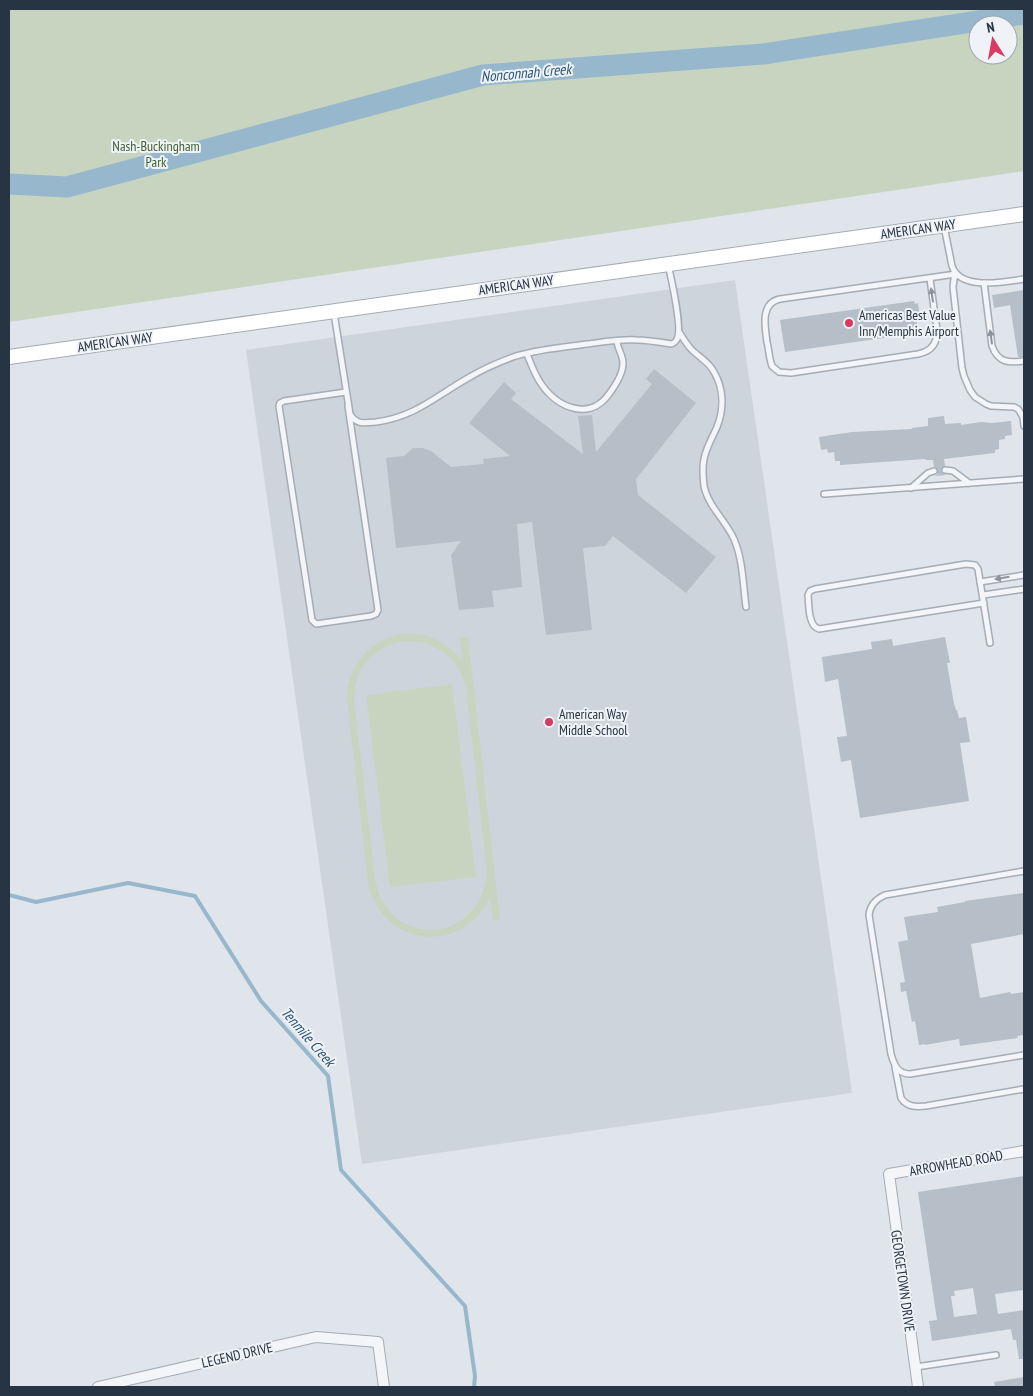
<svg xmlns="http://www.w3.org/2000/svg" width="1033" height="1396" font-family="'PT Sans Narrow',sans-serif">
<style>
.built{fill:#cdd4dc}
.green{fill:#c7d5c0;fill-rule:evenodd}
.lines{fill:none;stroke-linecap:round;stroke-linejoin:round}
.stream{stroke:#97b7cd;stroke-width:4}
.river{stroke:#97b7cd;stroke-width:21}
.building{fill:#b6bec8;fill-rule:evenodd}
.service-casing{stroke:#a4acb5;stroke-width:8}
.minor-casing{stroke:#a4acb5;stroke-width:12}
.secondary-casing{stroke:#a4acb5;stroke-width:16}
.service{stroke:#f3f5f8;stroke-width:5}
.minor{stroke:#f3f5f8;stroke-width:10}
.secondary{stroke:#fff;stroke-width:14}
.oneway{fill:#8d949e}
.poi-dot{fill:#da3962;stroke:#eff3f7;stroke-width:2}
.labels{text-anchor:middle;stroke-width:4;stroke-linejoin:round;paint-order:stroke}
.park-label{font-size:14px;fill:#406033;stroke:#eff3f7}
.street-label{font-size:14px;fill:#273443;stroke:#eff3f7}
.poi-label{font-size:14px;fill:#273443;stroke:#eff3f7;text-anchor:start}
.water-label{font-size:15px;font-style:italic;fill:#2d577a;stroke:#eff3f7}
</style>
<rect width="100%" height="100%" fill="#dfe5ea"/>
<path class="built" d="M 735,280 L 852,1093 L 362,1164 L 246,350 Z"/>
<g class="green">
<path d="M 9,9 L 1024,9 L 1024,171 L 9,322 ZM 978,25 L 1008,25 L 1008,55 L 978,55 Z"/>
<path d="M 400,634 C 428,632 444,640 462,660 L 460,637 L 468,637 L 500,920 L 493,921 L 490,898 C 485,906 481,914 474,920 C 435,954 378,934 368,883 L 347,699 C 347,666 369,641 400,634 ZM 407,641 C 437,641 461,660 466,690 L 487,872 C 481,946 386,950 375,878 L 354,701 C 353,669 375,644 407,641 Z"/>
<path d="M 452,684 L 476,877 L 390,887 L 366,695 Z"/>
</g>
<g class="lines">
<path class="stream" d="M 9,895 L 36,902 L 128,883 L 195,896 L 261,1001 L 328,1076 L 341,1170 L 465,1306 L 475,1376 L 474,1387"/>
<path class="river" d="M 9,184 L 67,187 L 483,75 L 763,54 L 1024,14"/>
</g>
<g class="building">
<path d="M 1024,290 L 1024,357 L 1018,357 L 1010,305 L 994,308 L 992,295 Z"/>
<path d="M 914,301 L 915,304 L 918,303 L 920,317 L 916,318 L 919,333 L 785,352 L 780,320 Z"/>
<path d="M 654,369 L 696,403 L 636,479 L 638,495 L 716,557 L 686,593 L 613,536 L 605,546 L 583,548 L 592,630 L 546,635 L 532,522 L 517,524 L 522,587 L 492,591 L 494,607 L 459,610 L 451,555 L 461,541 L 396,548 L 386,458 L 404,456 L 413,448 L 423,448 L 431,451 L 451,467 L 484,464 L 483,459 L 510,456 L 469,423 L 504,382 L 516,393 L 511,399 L 583,454 L 578,416 L 592,415 L 596,452 L 652,384 L 646,379 Z"/>
<path d="M 944,416 L 945,424 L 961,423 L 961,425 L 981,422 L 992,423 L 1011,421 L 1012,435 L 1005,436 L 1005,439 L 999,440 L 999,449 L 995,450 L 995,453 L 944,459 L 945,466 L 942,467 L 941,470 L 942,473 L 946,475 L 935,476 L 938,474 L 938,470 L 936,467 L 934,467 L 933,460 L 926,460 L 925,459 L 840,465 L 840,461 L 835,461 L 834,452 L 828,453 L 827,449 L 821,450 L 819,437 L 852,432 L 912,429 L 912,428 L 928,426 L 928,418 Z"/>
<path d="M 945,637 L 950,663 L 947,663 L 954,704 L 956,710 L 957,710 L 959,718 L 966,717 L 970,742 L 960,743 L 969,801 L 860,818 L 851,760 L 841,762 L 837,737 L 847,736 L 838,679 L 825,682 L 822,657 L 872,649 L 871,642 L 892,639 L 893,646 Z"/>
<path d="M 1024,893 L 1024,934 L 971,944 L 980,998 L 1010,992 L 1011,994 L 1024,992 L 1024,1035 L 1017,1036 L 1018,1038 L 960,1046 L 959,1039 L 925,1045 L 925,1044 L 919,1045 L 915,1021 L 912,1022 L 906,991 L 901,992 L 900,983 L 905,982 L 898,942 L 908,940 L 904,917 L 938,912 L 937,907 L 965,902 L 965,901 Z"/>
<path d="M 1024,1176 L 1024,1290 L 995,1294 L 998,1314 L 1024,1310 L 1024,1359 L 1019,1359 L 1016,1340 L 1013,1340 L 1011,1329 L 932,1341 L 929,1321 L 937,1320 L 918,1192 ZM 973,1288 L 977,1314 L 954,1317 L 951,1296 L 955,1296 L 954,1291 Z"/>
<path d="M 1024,1377 L 1024,1387 L 995,1387 L 994,1382 Z"/>
</g>
<g class="lines">
<g class="service-casing">
<g id="service">
<path d="M 944,226 L 952,266 C 960,291 1005,282 1024,279"/>
<path d="M 930,278 C 931,288 933,299 934,309 C 937,328 943,349 918,354 L 791,373 L 779,372 L 772,366 C 769,358 769,350 767,342 C 765,327 760,303 780,299 C 839,291 897,282 956,274 L 954,279 L 953,287 L 962,368 L 964,376 L 970,390 L 975,397 L 986,404 L 991,406 L 1014,407 L 1018,409 L 1023,417 L 1024,426"/>
<path d="M 984,283 L 992,346 C 998,363 1009,363 1024,361"/>
<path d="M 334,313 L 350,414 C 356,425 365,423 376,422 C 415,417 436,396 468,378 C 483,369 499,362 516,356 C 539,349 564,347 587,344 C 604,342 620,339 637,340 C 648,340 659,342 671,344 C 674,343 675,343 677,339 C 683,329 671,278 668,264"/>
<path d="M 679,332 C 683,338 687,345 692,350 C 700,358 709,362 714,372 C 724,389 724,409 717,427 C 712,438 706,448 704,459 C 702,467 703,477 704,486 C 708,506 726,521 734,539 C 743,560 743,585 746,607"/>
<path d="M 527,354 C 531,364 535,376 542,385 C 558,408 590,421 609,394 C 615,386 623,373 623,363 C 623,355 617,348 617,341"/>
<path d="M 346,392 L 284,401 L 280,403 L 279,406 L 312,620 L 316,624 L 371,616 L 376,614 L 378,610 L 348,406"/>
<path d="M 945,470 L 953,471 L 969,483"/>
<path d="M 911,488 L 928,473 L 934,471"/>
<path d="M 824,494 L 1024,479"/>
<path d="M 980,582 L 1024,575"/>
<path d="M 983,595 L 1024,589"/>
<path d="M 984,603 L 819,629 C 808,626 809,605 808,595 L 810,591 L 815,589 L 966,564 L 975,565 L 978,569 L 990,643"/>
<path d="M 1024,871 L 885,895 C 876,899 870,905 869,915 L 891,1054 C 894,1065 898,1074 910,1074 L 1024,1055"/>
<path d="M 895,1067 L 901,1098 C 907,1107 915,1107 926,1106 L 1024,1089"/>
<path d="M 916,1367 L 996,1355"/>
</g>
</g>
<g class="minor-casing">
<g id="minor">
<path d="M 98,1387 L 316,1337 L 378,1342 L 384,1387"/>
<path d="M 918,1387 L 889,1174 L 1024,1151"/>
</g>
</g>
<g class="secondary-casing">
<path id="secondary" d="M 9,357 L 1024,214"/>
</g>
<use href="#service" class="service"/>
<use href="#minor" class="minor"/>
<use href="#secondary" class="secondary"/>
</g>
<defs><path id="oneway-solid" d="M-6-.8H1V-3.2L6.5 0L1 3.2V.8H-6Z" transform="scale(1.25)"/></defs>
<g class="oneway">
<use href="#oneway-solid" transform="translate(932 295) rotate(-98)"/>
<use href="#oneway-solid" transform="translate(991 337) rotate(-98)"/>
<use href="#oneway-solid" transform="translate(1002 578) rotate(171)"/>
</g>
<g class="poi-dot">
<circle cx="849" cy="323" r="5"/>
<circle cx="549" cy="722" r="5"/>
</g>
<g class="labels">
<g class="park-label">
<text x="156" y="151">Nash-Buckingham<tspan x="156" dy="16">Park</tspan></text>
</g>
<g class="street-label">
<text transform="translate(918 229) rotate(-8)" y="5">AMERICAN WAY</text>
<text transform="translate(516 285) rotate(-8)" y="5">AMERICAN WAY</text>
<text transform="translate(115 342) rotate(-8)" y="5">AMERICAN WAY</text>
<text transform="translate(956 1163) rotate(-10)" y="5">ARROWHEAD ROAD</text>
<text transform="translate(903 1281) rotate(82)" y="5">GEORGETOWN DRIVE</text>
<text transform="translate(237 1355) rotate(-13)" y="5">LEGEND DRIVE</text>
</g>
<g class="poi-label">
<text x="859" y="320">Americas Best Value<tspan x="859" dy="16">Inn/Memphis Airport</tspan></text>
<text x="559" y="719">American Way<tspan x="559" dy="16">Middle School</tspan></text>
</g>
<g class="water-label">
<text transform="translate(526 73) rotate(-5)" y="5">Nonconnah Creek</text>
<text transform="translate(308 1037) rotate(49)" y="5">Tenmile Creek</text>
</g>
</g>
<rect width="1033" height="1396" fill="none" stroke="#273443" stroke-width="20"/>
<g transform="translate(993 40) rotate(349)"><circle r="24" fill="#eff3f7" stroke="#9fa7af"/>
<path d="M0-4L9 19L0 12L-9 19Z" fill="#da3962"/>
<text y="-8" font-size="14" font-weight="bold" text-anchor="middle" fill="#273443">N</text>
</g>
</svg>
